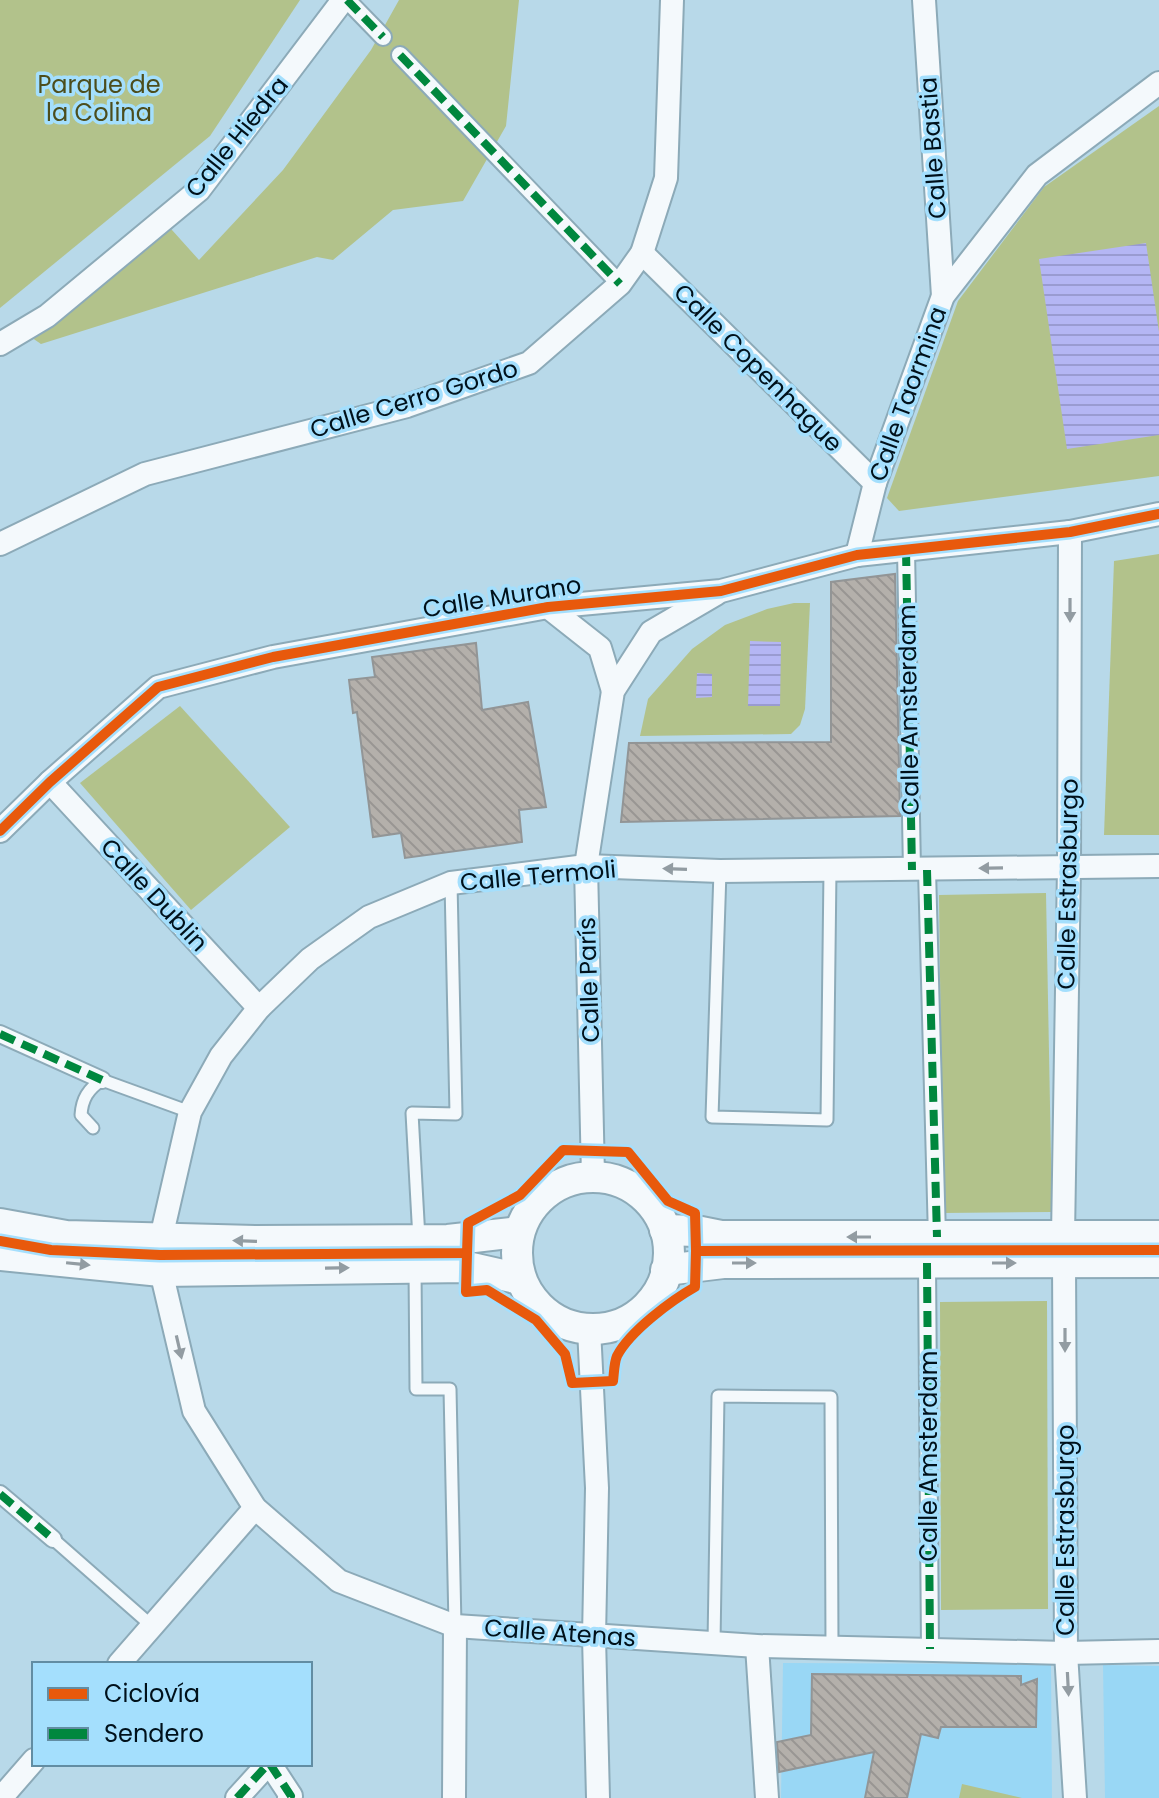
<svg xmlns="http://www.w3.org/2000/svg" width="1159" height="1798" font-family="Poppins,sans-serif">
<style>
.built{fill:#99d7f5}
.park{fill:#b2c28b}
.water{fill:url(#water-rules)}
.building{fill:url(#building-back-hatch);stroke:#929596;stroke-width:2}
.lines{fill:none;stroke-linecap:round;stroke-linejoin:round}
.service-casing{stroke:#8caab8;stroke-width:15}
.pedestrian-casing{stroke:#8caab8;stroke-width:20}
.minor-casing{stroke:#8caab8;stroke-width:26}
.secondary-casing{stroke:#8caab8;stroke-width:34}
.service{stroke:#f4f9fc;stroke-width:11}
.pedestrian{stroke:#f4f9fc;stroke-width:16}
.minor{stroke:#f4f9fc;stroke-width:22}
.secondary{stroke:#f4f9fc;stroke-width:30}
.quiet{stroke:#00873e;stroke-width:8;stroke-dasharray:16 8;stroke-linecap:butt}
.cycleway-casing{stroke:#a4dffd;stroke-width:15}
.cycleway{stroke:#e8590c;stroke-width:10}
.oneway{fill:#929ca2}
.labels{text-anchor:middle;stroke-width:7;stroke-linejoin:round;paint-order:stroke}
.park-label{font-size:24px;fill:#4c4d1c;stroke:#a4dffd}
.street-label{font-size:24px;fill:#00111b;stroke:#a4dffd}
</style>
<defs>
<pattern id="water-rules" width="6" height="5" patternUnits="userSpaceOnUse" patternTransform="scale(2)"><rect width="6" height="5" fill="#b4b6f4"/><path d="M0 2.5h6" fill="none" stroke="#999bd1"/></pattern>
<pattern id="building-back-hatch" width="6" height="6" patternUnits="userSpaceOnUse" patternTransform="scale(2)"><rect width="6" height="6" fill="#b4b0ab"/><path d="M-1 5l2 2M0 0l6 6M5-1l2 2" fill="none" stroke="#999693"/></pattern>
</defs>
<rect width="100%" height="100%" fill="#b8d9e9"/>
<g class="built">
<path d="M 783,1663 L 1051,1664 L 1052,1798 L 781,1798 Z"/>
<path d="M 1103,1665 L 1159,1666 L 1159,1798 L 1105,1798 Z"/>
</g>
<g class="park">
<path d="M 0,0 L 300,0 L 210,136 L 0,308 Z"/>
<path d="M 399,0 L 519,0 L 506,126 L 463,201 L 393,210 L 333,260 L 317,257 L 41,344 L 22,331 L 163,220 L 199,260 L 283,170 L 371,50 Z"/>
<path d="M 1159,106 L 1159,476 L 899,511 L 887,498 L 958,301 L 1044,187 Z"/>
<path d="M 1159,554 L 1159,835 L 1104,835 L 1114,561 Z"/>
<path d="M 794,603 L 810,603 L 805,709 L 800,725 L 791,734 L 640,736 L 648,699 L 692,649 L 725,625 L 767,609 Z"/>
<path d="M 180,706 L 290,827 L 191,910 L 80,783 Z"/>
<path d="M 1046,893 L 1052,1212 L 943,1213 L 939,895 Z"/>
<path d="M 1047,1301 L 1048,1609 L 941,1610 L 940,1302 Z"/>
<path d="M 962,1784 L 1022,1798 L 959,1798 Z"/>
</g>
<g class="water">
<path d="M 1146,243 L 1159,332 L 1159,435 L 1067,449 L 1039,259 Z"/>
<path d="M 750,641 L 781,642 L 780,706 L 748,706 Z"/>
<path d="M 697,673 L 712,674 L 712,697 L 696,698 Z"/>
</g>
<g class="building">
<path d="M 895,574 L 900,816 L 621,822 L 629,743 L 831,742 L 831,582 Z"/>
<path d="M 476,643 L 482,710 L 528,702 L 546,807 L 519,810 L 522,842 L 405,858 L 401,833 L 373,837 L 357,712 L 353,713 L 349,680 L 375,677 L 372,657 Z"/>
<path d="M 812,1674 L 1021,1676 L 1021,1685 L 1037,1679 L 1036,1727 L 941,1727 L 938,1738 L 921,1734 L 907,1798 L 865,1798 L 874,1752 L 779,1772 L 777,1742 L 811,1735 Z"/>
</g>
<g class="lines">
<g class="service-casing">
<g id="service">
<path d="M 720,871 L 712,1117 L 827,1120 L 830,870"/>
<path d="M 93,1128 L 81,1115 C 82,1099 88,1089 102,1080 L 190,1112"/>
<path d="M 419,1239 L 412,1113 L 456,1114 L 451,883"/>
<path d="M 415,1268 L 416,1389 L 450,1389 L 455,1626"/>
<path d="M 53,1539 L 152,1626"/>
<path d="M 714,1643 L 718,1396 L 831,1397 L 832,1647"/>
</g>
</g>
<g class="pedestrian-casing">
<g id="pedestrian">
<path d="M 347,0 L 383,37"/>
<path d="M 400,55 L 620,284"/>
<path d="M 906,550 L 912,870"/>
<path d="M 927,870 L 937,1237"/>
<path d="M 0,1034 L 102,1080"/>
<path d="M 927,1263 L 930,1649"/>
<path d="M 0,1494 L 53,1539"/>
</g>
</g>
<g class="minor-casing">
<g id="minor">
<path d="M 924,0 L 943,296"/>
<path d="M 642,253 L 875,483"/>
<path d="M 0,344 L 47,316 L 199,190 L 343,0"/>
<path d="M 0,544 L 145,474 L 407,406 L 529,363 L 620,284 L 642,253 L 666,178 L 672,0"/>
<path d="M 857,555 L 875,483 L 943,296 L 1037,175 L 1159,83"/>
<path d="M 548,607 L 600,648 L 613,691"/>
<path d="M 50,782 L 259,1008"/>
<path d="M 0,831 L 50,782 L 158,687 L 273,657 L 548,607 L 721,591 L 857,555 L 1070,532 L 1159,514"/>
<path d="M 593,1176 L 586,866 L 613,691 L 651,632 L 716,594"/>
<path d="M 1063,1236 L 1069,866 L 1070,532"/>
<path d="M 161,1238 L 190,1112 L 221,1056 L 259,1008 L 310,959 L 369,917 L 451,883 L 586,866 L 720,871 L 1159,866"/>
<path d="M 1064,1262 L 1066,1653 L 1075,1798"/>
<path d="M 161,1271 L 194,1411 L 255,1508 L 339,1581 L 455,1626 L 757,1646 L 1066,1653 L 1159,1651"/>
<path d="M 589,1329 L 597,1488 L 594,1637 L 598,1798"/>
<path d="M 757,1646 L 767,1798"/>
<path d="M 119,1664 L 255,1508"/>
<path d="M 270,1764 L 291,1796 L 289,1798"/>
<path d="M 7,1791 L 34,1760"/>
<path d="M 237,1798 L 268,1764"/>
<path d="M 454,1798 L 455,1626"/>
</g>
</g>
<g class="secondary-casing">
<g id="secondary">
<circle cx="593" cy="1253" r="76"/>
<path d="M 0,1224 L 66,1236 L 255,1241 L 448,1240 L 519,1232"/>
<path d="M 665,1230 L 696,1231 L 721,1236 L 1159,1236"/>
<path d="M 0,1255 L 161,1271 L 467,1267 L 520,1279"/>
<path d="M 666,1270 L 723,1263 L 1159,1262"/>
</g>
</g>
<use href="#service" class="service"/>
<use href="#pedestrian" class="pedestrian"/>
<use href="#minor" class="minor"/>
<use href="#secondary" class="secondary"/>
<g class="quiet">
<path d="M 347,0 L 383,37"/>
<path d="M 400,55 L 620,284"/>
<path d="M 906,550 L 912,870"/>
<path d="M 927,870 L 937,1237"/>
<path d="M 0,1034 L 102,1080"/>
<path d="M 927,1263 L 930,1649"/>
<path d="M 0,1494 L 53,1539"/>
<path d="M 270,1764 L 291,1796 L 289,1798"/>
<path d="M 237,1798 L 268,1764"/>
</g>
<g class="cycleway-casing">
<g id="cycleway">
<path d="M 0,831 L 50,782 L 158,687 L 273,657 L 548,607 L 721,591 L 857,555 L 1070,532 L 1159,514"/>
<path d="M 0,1241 L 51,1250 L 160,1255 L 467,1253 L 468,1223 L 520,1195 L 563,1150 L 628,1152 L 668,1201 L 695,1213 L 696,1251 L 1159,1250"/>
<path d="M 467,1253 L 466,1292 L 487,1290 L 536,1320 L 565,1354 L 572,1383 L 613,1381 C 614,1374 614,1363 617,1356 C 630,1331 672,1300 695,1287 L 696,1251"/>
</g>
</g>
<use href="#cycleway" class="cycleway"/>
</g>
<defs><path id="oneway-solid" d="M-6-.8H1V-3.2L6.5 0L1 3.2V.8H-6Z" transform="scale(2)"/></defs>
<g class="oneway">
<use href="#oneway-solid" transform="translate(1070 610) rotate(90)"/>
<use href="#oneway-solid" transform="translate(991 868) rotate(179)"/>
<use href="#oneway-solid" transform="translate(675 869) rotate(-178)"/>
<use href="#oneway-solid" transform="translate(859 1237) rotate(-180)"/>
<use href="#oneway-solid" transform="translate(245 1241) rotate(-178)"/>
<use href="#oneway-solid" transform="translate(744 1263)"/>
<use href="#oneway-solid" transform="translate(1004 1263)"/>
<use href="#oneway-solid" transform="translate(78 1264) rotate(6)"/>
<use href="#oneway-solid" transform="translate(337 1268) rotate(-1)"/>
<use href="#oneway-solid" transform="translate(1065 1340) rotate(90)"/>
<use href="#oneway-solid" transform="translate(179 1347) rotate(77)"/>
<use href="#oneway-solid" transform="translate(1068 1684) rotate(87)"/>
</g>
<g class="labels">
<g class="park-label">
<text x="99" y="93">Parque de<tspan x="99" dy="28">la Colina</tspan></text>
</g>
<g class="street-label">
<text transform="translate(237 137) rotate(-51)" y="8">Calle Hiedra</text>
<text transform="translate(933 148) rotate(-94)" y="8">Calle Bastia</text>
<text transform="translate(758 368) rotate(45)" y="8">Calle Copenhague</text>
<text transform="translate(908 394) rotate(-70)" y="8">Calle Taormina</text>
<text transform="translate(414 399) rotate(-17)" y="8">Calle Cerro Gordo</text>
<text transform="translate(502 597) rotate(-9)" y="8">Calle Murano</text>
<text transform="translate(909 710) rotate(-91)" y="8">Calle Amsterdam</text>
<text transform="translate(538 876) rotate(-5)" y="8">Calle Termoli</text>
<text transform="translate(1068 884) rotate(-89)" y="8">Calle Estrasburgo</text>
<text transform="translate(154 895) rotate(47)" y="8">Calle Dublin</text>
<text transform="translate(589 980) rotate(-92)" y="8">Calle París</text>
<text transform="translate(929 1456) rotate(-90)" y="8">Calle Amsterdam</text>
<text transform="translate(1066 1530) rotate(-90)" y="8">Calle Estrasburgo</text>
<text transform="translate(560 1633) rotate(4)" y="8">Calle Atenas</text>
</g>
</g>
<rect x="32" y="1662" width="280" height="104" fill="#a4dffd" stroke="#628da3" stroke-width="2"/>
<rect x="48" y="1688" width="40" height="12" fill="#e8590c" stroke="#628da3" stroke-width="2"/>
<text x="104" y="1702" font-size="24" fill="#00111b">Ciclovía</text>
<rect x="48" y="1728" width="40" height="12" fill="#00873e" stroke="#628da3" stroke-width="2"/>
<text x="104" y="1742" font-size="24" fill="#00111b">Sendero</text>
</svg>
